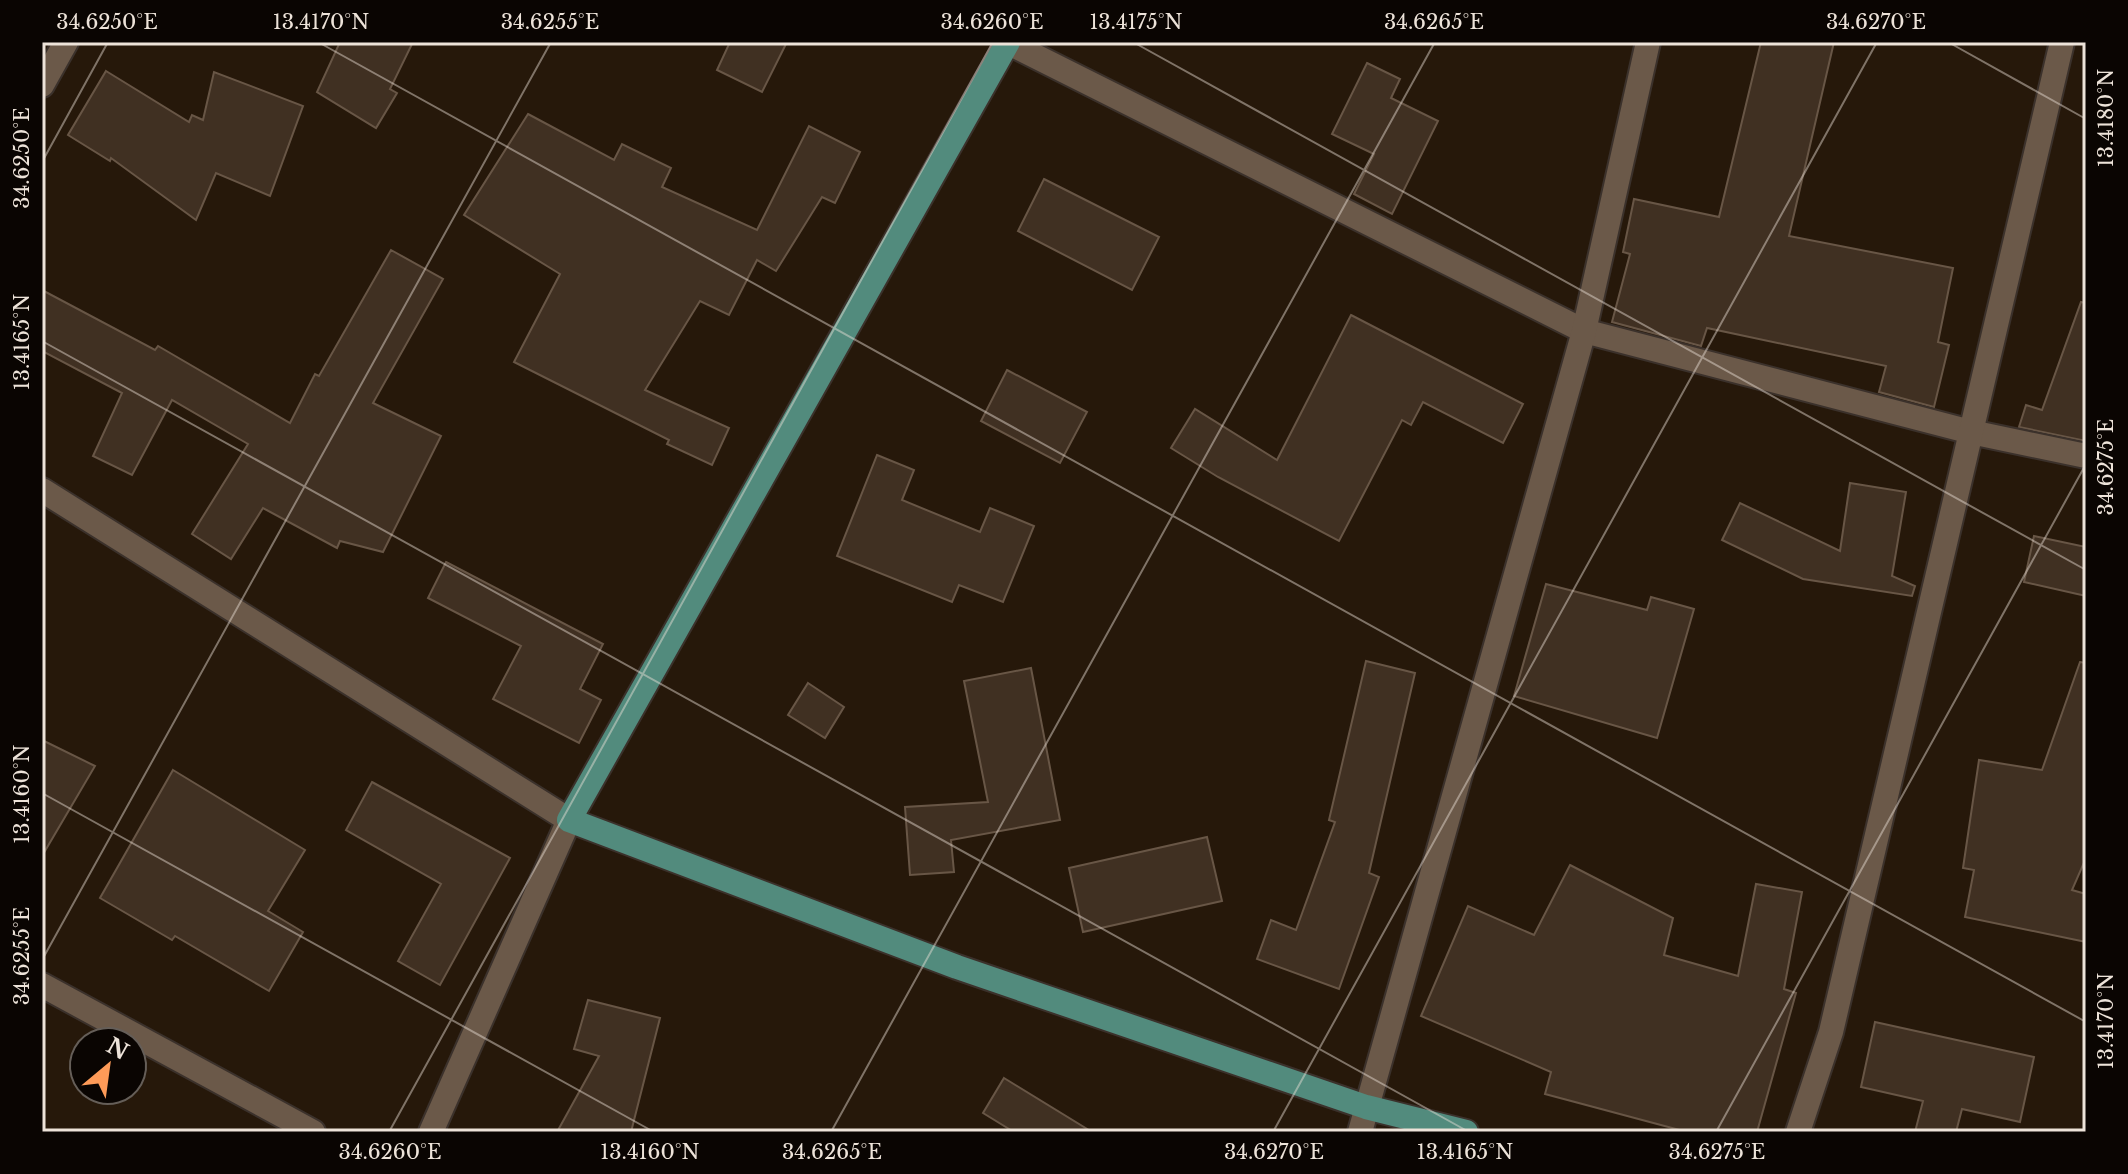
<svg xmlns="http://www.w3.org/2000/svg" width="2128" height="1174" font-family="'Libre Baskerville',serif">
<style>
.building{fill:#403022;stroke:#685646;stroke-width:2}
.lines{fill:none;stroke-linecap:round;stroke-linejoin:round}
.minor-casing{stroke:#3b312b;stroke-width:28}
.major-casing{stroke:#3b312b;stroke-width:28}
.minor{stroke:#6b5949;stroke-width:24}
.major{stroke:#528b7d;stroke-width:24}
.ticks{fill:none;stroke:#ede3d9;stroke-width:2;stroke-opacity:0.45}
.neatline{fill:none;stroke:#ede3d9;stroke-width:3}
.ticks-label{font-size:20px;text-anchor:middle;fill:#ede3d9}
</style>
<rect width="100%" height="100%" fill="#26180a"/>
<g class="building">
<path d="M 340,42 L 413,42 L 390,89 L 397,93 L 376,128 L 317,92 Z"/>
<path d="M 730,42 L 787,42 L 762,92 L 717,70 Z"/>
<path d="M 1761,42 L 1834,42 L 1789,236 L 1953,268 L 1938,342 L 1949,345 L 1934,407 L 1879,392 L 1886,366 L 1707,328 L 1701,346 L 1612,322 L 1630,254 L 1623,252 L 1634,199 L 1719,217 Z"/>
<path d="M 1367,63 L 1400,79 L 1391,98 L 1438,121 L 1392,214 L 1354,194 L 1374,154 L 1332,134 Z"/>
<path d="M 106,71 L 189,122 L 192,115 L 203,120 L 214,72 L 303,106 L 270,196 L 216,173 L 196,220 L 111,158 L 110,161 L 68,135 Z"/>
<path d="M 528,114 L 614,160 L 622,144 L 671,168 L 662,187 L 757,230 L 809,126 L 860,152 L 835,203 L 822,197 L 776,271 L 757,260 L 729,315 L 700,301 L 645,390 L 729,428 L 712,465 L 667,444 L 669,440 L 514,362 L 560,274 L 464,215 Z"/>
<path d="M 1044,179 L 1159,237 L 1132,290 L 1018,231 Z"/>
<path d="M 391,250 L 443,279 L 373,403 L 441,436 L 383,552 L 340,541 L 337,548 L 263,508 L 231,559 L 192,534 L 248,444 L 172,400 L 132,475 L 93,456 L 122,393 L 42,351 L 42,290 L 155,350 L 158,346 L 290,423 L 315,374 L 319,376 Z"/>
<path d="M 2081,302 L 2086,303 L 2086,441 L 2019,427 L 2026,405 L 2042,410 Z"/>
<path d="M 1351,315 L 1523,404 L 1503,443 L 1423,402 L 1411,425 L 1402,420 L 1339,541 L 1218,477 L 1171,448 L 1195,409 L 1277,460 Z"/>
<path d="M 1007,370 L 1087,412 L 1060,463 L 981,421 Z"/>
<path d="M 877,455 L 914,470 L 902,500 L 980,532 L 990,508 L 1034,526 L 1003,602 L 959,585 L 952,602 L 837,556 Z"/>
<path d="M 1850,483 L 1906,492 L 1892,576 L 1915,586 L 1912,596 L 1803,579 L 1722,540 L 1740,503 L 1840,551 Z"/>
<path d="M 2034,536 L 2086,547 L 2086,596 L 2024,582 Z"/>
<path d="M 446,562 L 603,644 L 580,689 L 601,700 L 579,743 L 493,699 L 521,646 L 428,598 Z"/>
<path d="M 1546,584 L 1647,610 L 1651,597 L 1694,609 L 1657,738 L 1514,696 Z"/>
<path d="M 1366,661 L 1415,673 L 1369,873 L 1379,877 L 1339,989 L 1257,959 L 1271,920 L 1296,930 L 1335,822 L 1329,820 Z"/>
<path d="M 2080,662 L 2086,663 L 2086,858 L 2072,890 L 2086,894 L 2086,942 L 1965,917 L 1974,870 L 1963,868 L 1979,760 L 2042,770 Z"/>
<path d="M 1031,668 L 1060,820 L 951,840 L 954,872 L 910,875 L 905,807 L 988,802 L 964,681 Z"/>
<path d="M 808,683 L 844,707 L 825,738 L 788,715 Z"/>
<path d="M 42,740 L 95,766 L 42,856 Z"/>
<path d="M 173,770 L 305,850 L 268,911 L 303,932 L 269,991 L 175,936 L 172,940 L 100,898 Z"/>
<path d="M 372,782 L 510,858 L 440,985 L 398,961 L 441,884 L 346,830 Z"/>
<path d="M 1207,837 L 1222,901 L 1083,932 L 1069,868 Z"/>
<path d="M 1570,865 L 1673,918 L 1664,955 L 1738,976 L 1756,884 L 1802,892 L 1784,989 L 1796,993 L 1757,1132 L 1687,1132 L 1545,1094 L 1551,1072 L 1421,1016 L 1468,906 L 1534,935 Z"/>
<path d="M 588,1000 L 660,1018 L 631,1132 L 557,1132 L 599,1056 L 574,1049 Z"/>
<path d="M 1875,1022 L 2034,1057 L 2020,1122 L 1962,1109 L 1956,1132 L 1915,1132 L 1923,1101 L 1861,1087 Z"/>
<path d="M 1004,1078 L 1092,1132 L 1014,1132 L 983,1113 Z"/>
</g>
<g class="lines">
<g class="minor-casing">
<g id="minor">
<path d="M 1007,42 L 1584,331 L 1971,432 L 2086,456"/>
<path d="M 42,85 L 66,42"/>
<path d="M 42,490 L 569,820 L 431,1132"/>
<path d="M 42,985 L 313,1132"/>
<path d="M 1360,1132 L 1584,331 L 1648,42"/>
<path d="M 1798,1132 L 1831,1032 L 2062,42"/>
</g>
</g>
<g class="major-casing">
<path id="major" d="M 1008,42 L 569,820 L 957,967 L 1366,1107 L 1466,1132"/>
</g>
<use href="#minor" class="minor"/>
<use href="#major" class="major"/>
</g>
<path class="ticks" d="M 318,42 L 2086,1022M 1133,42 L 2086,570M 1948,42 L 2086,119M 42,162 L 108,42M 42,341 L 1469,1132M 42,793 L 654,1132M 42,960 L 551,42M 389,1132 L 993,42M 831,1132 L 1435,42M 1273,1132 L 1877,42M 1716,1132 L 2086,464"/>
<rect width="2128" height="1174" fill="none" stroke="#0a0502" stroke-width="88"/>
<g transform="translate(108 1066) rotate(29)"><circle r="38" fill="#0a0502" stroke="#655e58" stroke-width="2"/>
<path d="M0-6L14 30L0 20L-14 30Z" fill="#fe9b58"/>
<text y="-12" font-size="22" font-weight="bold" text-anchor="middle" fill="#ede3d9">N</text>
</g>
<rect x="44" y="44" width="2040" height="1086" class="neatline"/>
<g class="ticks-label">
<text x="107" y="29">34.6250°E</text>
<text x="321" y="29">13.4170°N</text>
<text x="550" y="29">34.6255°E</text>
<text x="992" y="29">34.6260°E</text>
<text x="1136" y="29">13.4175°N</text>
<text x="1434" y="29">34.6265°E</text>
<text x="1876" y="29">34.6270°E</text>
<text transform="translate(2106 118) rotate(-90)" y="7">13.4180°N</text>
<text transform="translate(22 158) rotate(-90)" y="7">34.6250°E</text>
<text transform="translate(22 342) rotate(-90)" y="7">13.4165°N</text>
<text transform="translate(2106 467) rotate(-90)" y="7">34.6275°E</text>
<text transform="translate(22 794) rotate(-90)" y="7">13.4160°N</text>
<text transform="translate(22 956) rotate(-90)" y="7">34.6255°E</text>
<text transform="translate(2106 1021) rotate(-90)" y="7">13.4170°N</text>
<text x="390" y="1159">34.6260°E</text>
<text x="650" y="1159">13.4160°N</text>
<text x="832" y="1159">34.6265°E</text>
<text x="1274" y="1159">34.6270°E</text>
<text x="1465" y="1159">13.4165°N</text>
<text x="1717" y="1159">34.6275°E</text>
</g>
</svg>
